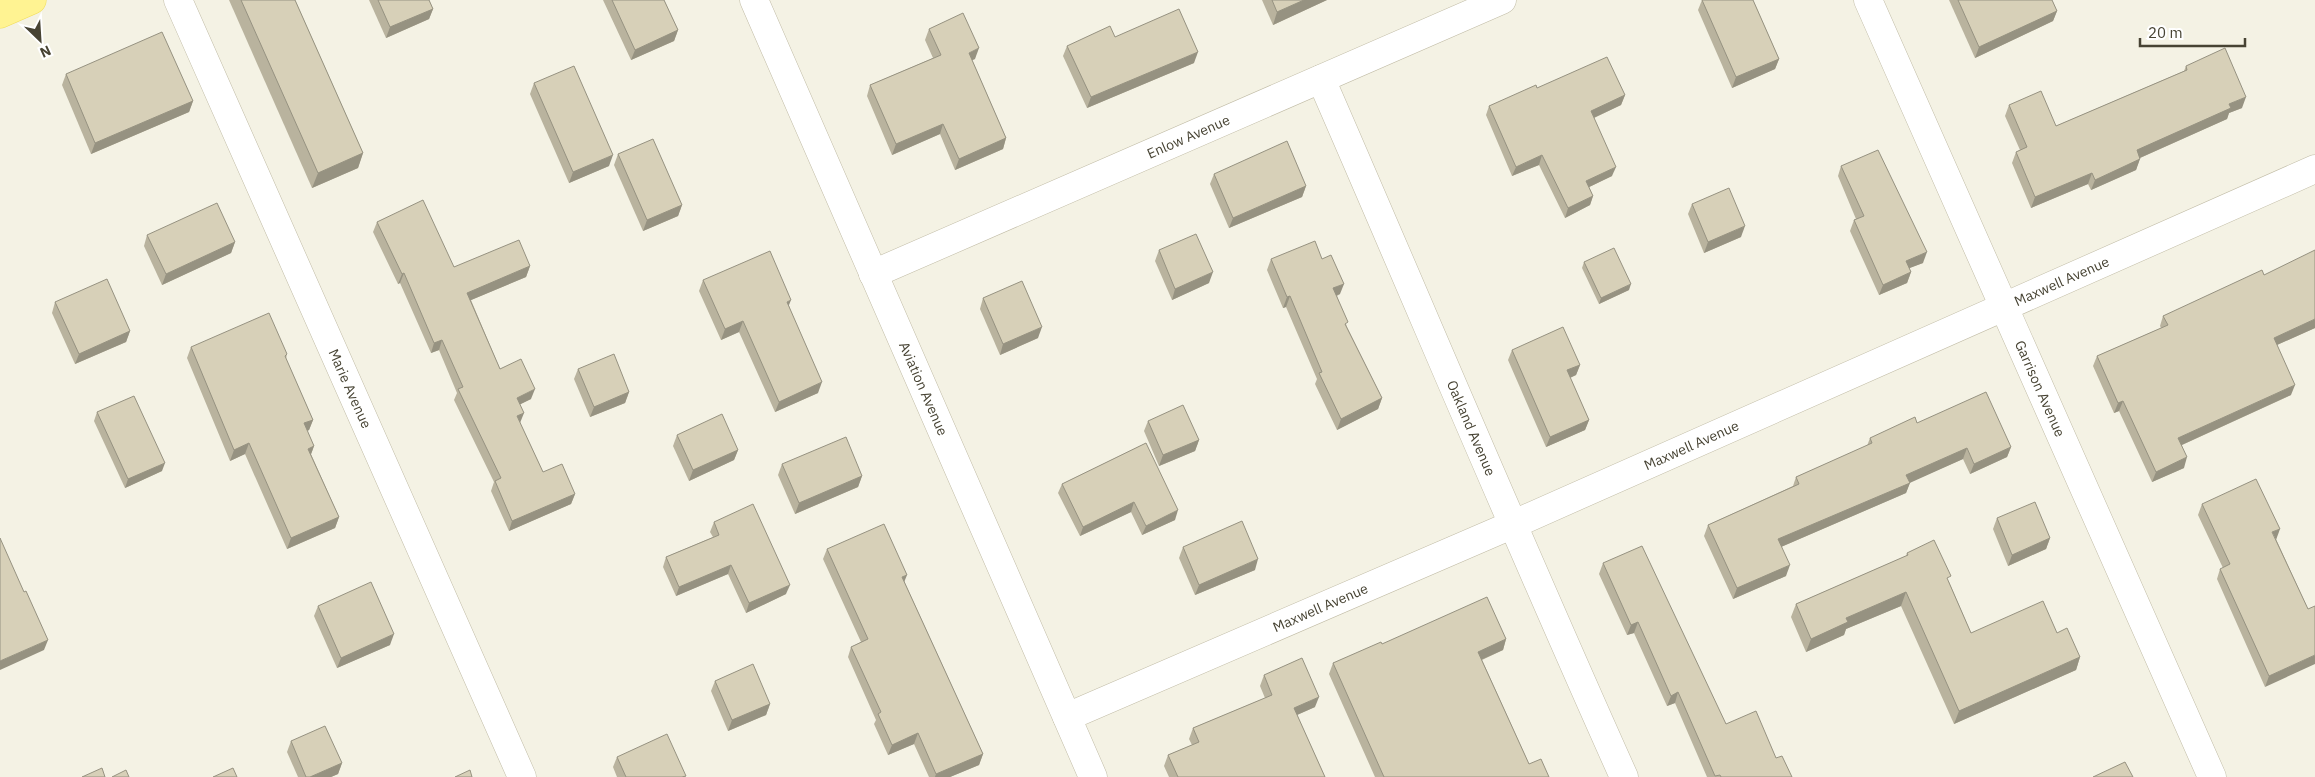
<svg xmlns="http://www.w3.org/2000/svg" width="2315" height="777" font-family="'IBM Plex Sans',sans-serif">
<style>
.lines{fill:none;stroke-linecap:round;stroke-linejoin:round}
.minor-casing{stroke:#c1bca6;stroke-width:29}
.primary-casing{stroke:#f1dd55;stroke-width:29}
.minor{stroke:#fff;stroke-width:28}
.primary{stroke:#fff392;stroke-width:28}
.wall{fill:#b9b39e}
.shaded-wall{fill:#969281}
.building{fill:#d7d0b8;stroke:#969281}
.labels{text-anchor:middle;stroke-width:4;stroke-linejoin:round;paint-order:stroke}
.street-label{font-size:14px;fill:#474333;stroke:#fff}
</style>
<rect width="100%" height="100%" fill="#f4f2e4"/>
<g class="lines">
<g class="minor-casing">
<g id="minor">
<path id="s1" d="M 178,0 L 522,777"/>
<path id="s2" d="M 754,0 L 1093,777"/>
<path id="s3" d="M 1868,0 L 2212,777"/>
<path id="s4" d="M 1321,79 C 1422,311 1520,546 1624,777"/>
<path id="s5" d="M 873,274 L 1502,0"/>
<path id="s6" d="M 1067,717 L 1514,524 L 2315,169"/>
</g>
</g>
<g class="primary-casing">
<path id="primary" d="M 0,14 L 32,0"/>
</g>
<use href="#minor" class="minor"/>
<use href="#primary" class="primary"/>
</g>
<g class="wall">
<path d="M 229,0 L 295,0 L 363,153 L 358,168 L 312,188 Z"/>
<path d="M 369,0 L 429,0 L 433,9 L 429,19 L 386,38 Z"/>
<path d="M 603,0 L 664,0 L 678,30 L 674,41 L 631,60 Z"/>
<path d="M 1262,0 L 1327,0 L 1273,25 Z"/>
<path d="M 1702,0 L 1753,0 L 1779,59 L 1775,69 L 1732,88 L 1698,10 Z"/>
<path d="M 1949,0 L 2052,0 L 2057,11 L 2053,21 L 1975,58 Z"/>
<path d="M 929,29 L 975,59 L 972,60 L 1006,138 L 1003,149 L 955,170 L 940,134 L 892,155 L 867,96 L 870,85 L 933,58 L 925,40 Z"/>
<path d="M 1115,37 L 1194,63 L 1087,108 L 1063,56 L 1067,46 Z"/>
<path d="M 2186,66 L 2242,108 L 2229,113 L 2227,119 L 2140,158 L 2136,170 L 2091,190 L 2088,184 L 2031,208 L 2012,163 L 2016,152 L 2020,150 L 2005,116 L 2009,105 L 2056,126 L 2184,71 Z"/>
<path d="M 66,74 L 193,101 L 189,112 L 91,154 L 62,85 Z"/>
<path d="M 534,83 L 609,166 L 569,183 L 530,94 Z"/>
<path d="M 1537,88 L 1625,95 L 1621,105 L 1594,118 L 1612,176 L 1589,187 L 1593,196 L 1590,205 L 1565,218 L 1539,165 L 1512,176 L 1486,115 L 1489,106 Z"/>
<path d="M 618,154 L 682,205 L 678,216 L 643,231 L 614,165 Z"/>
<path d="M 1841,166 L 1923,263 L 1909,268 L 1911,272 L 1907,283 L 1879,295 L 1850,231 L 1854,220 L 1856,219 L 1838,176 Z"/>
<path d="M 1214,174 L 1306,186 L 1302,197 L 1229,228 L 1210,184 Z"/>
<path d="M 1692,204 L 1741,237 L 1704,253 L 1688,214 Z"/>
<path d="M 377,222 L 454,267 L 530,266 L 526,277 L 471,300 L 500,369 L 531,399 L 520,404 L 520,423 L 543,472 L 575,494 L 571,504 L 509,531 L 491,491 L 494,482 L 454,400 L 457,393 L 439,350 L 431,353 L 400,283 L 398,284 L 373,232 Z"/>
<path d="M 147,235 L 235,242 L 231,253 L 162,285 L 144,246 Z"/>
<path d="M 1159,250 L 1209,283 L 1172,300 L 1155,261 Z"/>
<path d="M 1271,259 L 1322,259 L 1340,294 L 1337,296 L 1347,327 L 1382,398 L 1378,409 L 1337,430 L 1315,384 L 1317,379 L 1286,307 L 1283,308 L 1267,270 Z"/>
<path d="M 1584,262 L 1629,290 L 1599,304 L 1582,268 Z"/>
<path d="M 2264,275 L 2315,328 L 2277,345 L 2291,395 L 2182,445 L 2184,468 L 2152,482 L 2119,411 L 2114,413 L 2093,366 L 2097,356 L 2161,328 L 2160,326 L 2163,316 Z"/>
<path d="M 703,280 L 789,306 L 818,393 L 775,412 L 739,332 L 721,340 L 699,291 Z"/>
<path d="M 983,298 L 1038,338 L 1000,355 L 980,309 Z"/>
<path d="M 55,302 L 130,331 L 126,342 L 75,364 L 52,313 Z"/>
<path d="M 191,347 L 287,354 L 286,359 L 313,420 L 309,430 L 307,431 L 314,446 L 311,454 L 339,517 L 335,528 L 287,549 L 245,454 L 230,461 L 187,358 Z"/>
<path d="M 1512,350 L 1580,365 L 1576,375 L 1570,378 L 1589,420 L 1585,430 L 1546,447 L 1508,360 Z"/>
<path d="M 578,369 L 629,392 L 625,403 L 590,417 L 574,379 Z"/>
<path d="M 97,412 L 162,471 L 125,488 L 94,421 Z"/>
<path d="M 1148,421 L 1199,440 L 1195,451 L 1159,466 L 1144,431 Z"/>
<path d="M 1917,423 L 2011,447 L 2007,457 L 1970,474 L 1963,459 L 1910,482 L 1906,493 L 1781,547 L 1786,576 L 1733,599 L 1704,536 L 1708,525 L 1793,486 L 1796,477 L 1867,446 L 1870,438 Z"/>
<path d="M 677,435 L 738,450 L 734,460 L 689,481 L 673,446 Z"/>
<path d="M 1146,443 L 1175,520 L 1142,535 L 1131,512 L 1080,536 L 1058,493 L 1062,484 Z"/>
<path d="M 782,464 L 862,476 L 858,487 L 795,514 L 778,475 Z"/>
<path d="M 2202,504 L 2276,539 L 2308,609 L 2265,687 L 2217,579 L 2220,569 L 2223,568 L 2198,515 Z"/>
<path d="M 1997,518 L 2050,538 L 2046,549 L 2008,566 L 1993,529 Z"/>
<path d="M 714,522 L 786,594 L 746,613 L 728,574 L 676,596 L 663,567 L 666,557 L 713,537 L 710,532 Z"/>
<path d="M 1183,547 L 1255,570 L 1195,595 L 1179,558 Z"/>
<path d="M 827,549 L 904,581 L 983,754 L 979,765 L 950,777 L 929,777 L 914,744 L 888,755 L 874,724 L 876,720 L 848,657 L 851,647 L 861,642 L 823,559 Z"/>
<path d="M 1907,553 L 1949,582 L 1971,633 L 2057,633 L 2080,657 L 2076,670 L 1954,724 L 1901,606 L 1846,629 L 1844,635 L 1806,652 L 1791,617 L 1796,604 L 1906,556 Z"/>
<path d="M 1603,563 L 1726,724 L 1776,758 L 1792,777 L 1707,777 L 1675,703 L 1667,706 L 1634,633 L 1627,635 L 1599,574 Z"/>
<path d="M 318,606 L 390,645 L 337,668 L 314,616 Z"/>
<path d="M 1506,639 L 1503,650 L 1482,660 L 1529,764 L 1549,777 L 1375,777 L 1329,674 L 1333,663 L 1382,644 Z"/>
<path d="M 1264,675 L 1315,707 L 1297,715 L 1325,777 L 1169,777 L 1164,766 L 1168,755 L 1192,745 L 1189,739 L 1193,728 L 1265,698 L 1260,686 Z"/>
<path d="M 715,681 L 770,704 L 766,715 L 728,731 L 711,691 Z"/>
<path d="M 291,741 L 342,763 L 338,774 L 331,777 L 298,777 L 287,752 Z"/>
<path d="M 617,757 L 686,776 L 685,777 L 617,777 L 613,767 Z"/>
</g>
<g class="shaded-wall">
<path d="M 1304,0 L 1327,0 L 1273,25 L 1277,12 Z"/>
<path d="M 433,9 L 429,19 L 386,38 L 390,27 Z"/>
<path d="M 2057,11 L 2053,21 L 1975,58 L 1979,47 Z"/>
<path d="M 678,30 L 674,41 L 631,60 L 635,50 Z"/>
<path d="M 979,48 L 975,59 L 965,63 L 969,53 Z"/>
<path d="M 1198,52 L 1194,63 L 1087,108 L 1091,97 Z"/>
<path d="M 1779,59 L 1775,69 L 1732,88 L 1736,77 Z"/>
<path d="M 1625,95 L 1621,105 L 1587,121 L 1591,111 Z"/>
<path d="M 2246,97 L 2242,108 L 2229,113 L 2227,119 L 2133,161 L 2137,150 L 2229,104 Z"/>
<path d="M 193,101 L 189,112 L 91,154 L 95,143 Z"/>
<path d="M 943,124 L 940,134 L 892,155 L 896,144 Z"/>
<path d="M 1006,138 L 1003,149 L 955,170 L 959,159 Z"/>
<path d="M 363,153 L 358,168 L 312,188 L 318,173 Z"/>
<path d="M 613,155 L 609,166 L 569,183 L 573,172 Z"/>
<path d="M 1542,155 L 1539,165 L 1512,176 L 1516,167 Z"/>
<path d="M 2140,159 L 2136,170 L 2091,190 L 2095,180 Z"/>
<path d="M 1616,167 L 1612,176 L 1583,190 L 1586,181 Z"/>
<path d="M 2092,173 L 2088,184 L 2031,208 L 2035,197 Z"/>
<path d="M 1306,186 L 1302,197 L 1229,228 L 1233,218 Z"/>
<path d="M 1593,196 L 1590,205 L 1565,218 L 1568,208 Z"/>
<path d="M 682,205 L 678,216 L 643,231 L 647,220 Z"/>
<path d="M 1745,226 L 1741,237 L 1704,253 L 1708,242 Z"/>
<path d="M 235,242 L 231,253 L 162,285 L 166,274 Z"/>
<path d="M 1927,252 L 1923,263 L 1902,271 L 1906,261 Z"/>
<path d="M 530,266 L 526,277 L 464,303 L 467,293 Z"/>
<path d="M 1213,272 L 1209,283 L 1172,300 L 1175,289 Z"/>
<path d="M 1911,272 L 1907,283 L 1879,295 L 1883,285 Z"/>
<path d="M 404,273 L 400,283 L 398,284 L 402,274 Z"/>
<path d="M 1344,284 L 1340,294 L 1329,298 L 1333,288 Z"/>
<path d="M 1631,284 L 1629,290 L 1599,304 L 1601,298 Z"/>
<path d="M 1290,296 L 1286,307 L 1283,308 L 1287,297 Z"/>
<path d="M 791,300 L 787,310 L 787,302 Z"/>
<path d="M 2315,319 L 2315,328 L 2270,348 L 2274,338 Z"/>
<path d="M 743,321 L 739,332 L 721,340 L 725,329 Z"/>
<path d="M 1042,327 L 1038,338 L 1000,355 L 1003,344 Z"/>
<path d="M 130,331 L 126,342 L 75,364 L 79,354 Z"/>
<path d="M 442,340 L 439,350 L 431,353 L 434,343 Z"/>
<path d="M 1580,365 L 1576,375 L 1563,381 L 1567,370 Z"/>
<path d="M 822,382 L 818,393 L 775,412 L 779,402 Z"/>
<path d="M 2295,385 L 2291,395 L 2175,448 L 2178,438 Z"/>
<path d="M 535,389 L 531,399 L 513,408 L 517,398 Z"/>
<path d="M 629,392 L 625,403 L 590,417 L 594,407 Z"/>
<path d="M 1382,398 L 1378,409 L 1337,430 L 1341,419 Z"/>
<path d="M 2123,401 L 2119,411 L 2114,413 L 2118,403 Z"/>
<path d="M 524,413 L 520,423 L 517,416 Z"/>
<path d="M 313,420 L 309,430 L 300,434 L 304,423 Z"/>
<path d="M 1589,420 L 1585,430 L 1546,447 L 1550,437 Z"/>
<path d="M 1199,440 L 1195,451 L 1159,466 L 1163,455 Z"/>
<path d="M 249,443 L 245,454 L 230,461 L 234,450 Z"/>
<path d="M 314,446 L 310,457 L 308,449 Z"/>
<path d="M 2011,447 L 2007,457 L 1970,474 L 1974,464 Z"/>
<path d="M 1967,448 L 1963,459 L 1903,486 L 1906,475 Z"/>
<path d="M 738,450 L 734,460 L 689,481 L 693,470 Z"/>
<path d="M 2187,457 L 2184,468 L 2152,482 L 2156,472 Z"/>
<path d="M 165,463 L 162,471 L 125,488 L 128,479 Z"/>
<path d="M 862,476 L 858,487 L 795,514 L 799,503 Z"/>
<path d="M 1910,483 L 1906,493 L 1774,550 L 1778,539 Z"/>
<path d="M 575,494 L 571,504 L 509,531 L 512,521 Z"/>
<path d="M 1134,502 L 1131,512 L 1080,536 L 1083,527 Z"/>
<path d="M 1178,510 L 1175,520 L 1142,535 L 1146,526 Z"/>
<path d="M 339,517 L 335,528 L 287,549 L 291,538 Z"/>
<path d="M 2280,529 L 2276,540 L 2272,532 Z"/>
<path d="M 2050,538 L 2046,549 L 2008,566 L 2012,555 Z"/>
<path d="M 1258,559 L 1255,570 L 1195,595 L 1199,585 Z"/>
<path d="M 731,565 L 728,574 L 676,596 L 679,587 Z"/>
<path d="M 1790,565 L 1786,576 L 1733,599 L 1737,588 Z"/>
<path d="M 907,575 L 903,585 L 902,577 Z"/>
<path d="M 790,585 L 786,594 L 746,613 L 749,603 Z"/>
<path d="M 1906,592 L 1901,606 L 1846,629 L 1844,635 L 1806,652 L 1811,639 L 1846,618 Z"/>
<path d="M 1638,622 L 1634,633 L 1627,635 L 1631,625 Z"/>
<path d="M 394,634 L 390,645 L 337,668 L 341,658 Z"/>
<path d="M 1506,639 L 1503,650 L 1474,663 L 1478,652 Z"/>
<path d="M 48,640 L 44,650 L 0,670 L 0,661 Z"/>
<path d="M 2315,655 L 2315,664 L 2265,687 L 2269,676 Z"/>
<path d="M 2080,657 L 2076,670 L 1954,724 L 1959,711 Z"/>
<path d="M 1678,692 L 1675,703 L 1667,706 L 1671,696 Z"/>
<path d="M 1319,697 L 1315,707 L 1290,718 L 1294,708 Z"/>
<path d="M 770,704 L 766,715 L 728,731 L 732,720 Z"/>
<path d="M 918,733 L 914,744 L 888,755 L 892,745 Z"/>
<path d="M 983,754 L 979,765 L 950,777 L 935,777 L 936,774 Z"/>
<path d="M 342,763 L 338,774 L 331,777 L 310,777 Z"/>
</g>
<g class="building">
<path d="M 241,0 L 295,0 L 363,153 L 318,173 Z"/>
<path d="M 378,0 L 429,0 L 433,9 L 390,27 Z"/>
<path d="M 612,0 L 664,0 L 678,30 L 635,50 Z"/>
<path d="M 1272,0 L 1304,0 L 1277,12 Z"/>
<path d="M 1702,0 L 1753,0 L 1779,59 L 1736,77 Z"/>
<path d="M 1958,0 L 2052,0 L 2057,11 L 1979,47 Z"/>
<path d="M 1179,9 L 1198,52 L 1091,97 L 1067,46 L 1110,26 L 1115,37 Z"/>
<path d="M 963,13 L 979,48 L 969,53 L 1006,138 L 959,159 L 943,124 L 896,144 L 870,85 L 941,55 L 929,29 Z"/>
<path d="M 162,32 L 193,101 L 95,143 L 66,74 Z"/>
<path d="M 2225,48 L 2246,97 L 2229,104 L 2231,108 L 2137,150 L 2140,159 L 2095,180 L 2092,173 L 2035,197 L 2016,152 L 2027,147 L 2009,105 L 2041,91 L 2056,126 L 2187,70 L 2186,66 Z"/>
<path d="M 1607,57 L 1625,95 L 1591,111 L 1616,167 L 1586,181 L 1593,196 L 1568,208 L 1542,155 L 1516,167 L 1489,106 L 1536,85 L 1537,88 Z"/>
<path d="M 574,66 L 613,155 L 573,172 L 534,83 Z"/>
<path d="M 653,139 L 682,205 L 647,220 L 618,154 Z"/>
<path d="M 1287,141 L 1306,186 L 1233,218 L 1214,174 Z"/>
<path d="M 1878,150 L 1927,252 L 1906,261 L 1911,272 L 1883,285 L 1854,220 L 1864,216 L 1841,166 Z"/>
<path d="M 1729,188 L 1745,226 L 1708,242 L 1692,204 Z"/>
<path d="M 423,200 L 454,267 L 519,240 L 530,266 L 467,293 L 500,369 L 521,359 L 535,389 L 517,398 L 524,413 L 517,416 L 543,472 L 562,464 L 575,494 L 512,521 L 495,481 L 501,478 L 458,389 L 463,387 L 442,340 L 434,343 L 404,273 L 402,274 L 377,222 Z"/>
<path d="M 217,203 L 235,242 L 166,274 L 147,235 Z"/>
<path d="M 1196,234 L 1213,272 L 1175,289 L 1159,250 Z"/>
<path d="M 1315,241 L 1322,259 L 1331,255 L 1344,284 L 1333,288 L 1348,322 L 1345,324 L 1382,398 L 1341,419 L 1319,373 L 1322,372 L 1290,296 L 1287,297 L 1271,259 Z"/>
<path d="M 1614,248 L 1631,284 L 1601,298 L 1584,262 Z"/>
<path d="M 2315,250 L 2315,319 L 2274,338 L 2295,385 L 2178,438 L 2187,457 L 2156,472 L 2123,401 L 2118,403 L 2097,356 L 2168,325 L 2163,316 L 2262,270 L 2264,275 Z"/>
<path d="M 770,251 L 791,300 L 787,302 L 822,382 L 779,402 L 743,321 L 725,329 L 703,280 Z"/>
<path d="M 107,279 L 130,331 L 79,354 L 55,302 Z"/>
<path d="M 1022,281 L 1042,327 L 1003,344 L 983,298 Z"/>
<path d="M 269,313 L 287,354 L 285,356 L 313,420 L 304,423 L 314,446 L 308,449 L 339,517 L 291,538 L 249,443 L 234,450 L 191,347 Z"/>
<path d="M 1563,327 L 1580,365 L 1567,370 L 1589,420 L 1550,437 L 1512,350 Z"/>
<path d="M 614,354 L 629,392 L 594,407 L 578,369 Z"/>
<path d="M 1986,392 L 2011,447 L 1974,464 L 1967,448 L 1906,475 L 1910,483 L 1778,539 L 1790,565 L 1737,588 L 1708,525 L 1799,484 L 1796,477 L 1872,443 L 1870,438 L 1915,417 L 1917,423 Z"/>
<path d="M 134,396 L 165,463 L 128,479 L 97,412 Z"/>
<path d="M 1183,405 L 1199,440 L 1163,455 L 1148,421 Z"/>
<path d="M 722,414 L 738,450 L 693,470 L 677,435 Z"/>
<path d="M 846,437 L 862,476 L 799,503 L 782,464 Z"/>
<path d="M 1146,443 L 1178,510 L 1146,526 L 1134,502 L 1083,527 L 1062,484 Z"/>
<path d="M 2256,479 L 2280,529 L 2272,532 L 2308,609 L 2315,606 L 2315,655 L 2269,676 L 2220,569 L 2230,564 L 2202,504 Z"/>
<path d="M 2035,502 L 2050,538 L 2012,555 L 1997,518 Z"/>
<path d="M 753,504 L 790,585 L 749,603 L 731,565 L 679,587 L 666,557 L 719,535 L 714,522 Z"/>
<path d="M 1242,521 L 1258,559 L 1199,585 L 1183,547 Z"/>
<path d="M 884,524 L 907,575 L 902,577 L 983,754 L 936,774 L 918,733 L 892,745 L 878,714 L 881,712 L 851,647 L 868,639 L 827,549 Z"/>
<path d="M 0,538 L 24,592 L 26,591 L 48,640 L 0,661 Z"/>
<path d="M 1934,540 L 1951,576 L 1947,578 L 1971,633 L 2043,601 L 2057,633 L 2067,628 L 2080,657 L 1959,711 L 1906,592 L 1846,618 L 1848,622 L 1811,639 L 1796,604 L 1908,555 L 1907,553 Z"/>
<path d="M 1642,546 L 1726,724 L 1756,711 L 1776,758 L 1782,756 L 1792,777 L 1721,777 L 1720,775 L 1715,776 L 1678,692 L 1671,696 L 1638,622 L 1631,625 L 1603,563 Z"/>
<path d="M 371,582 L 394,634 L 341,658 L 318,606 Z"/>
<path d="M 1487,597 L 1506,639 L 1478,652 L 1529,764 L 1541,759 L 1549,777 L 1384,777 L 1333,663 L 1381,642 L 1382,644 Z"/>
<path d="M 1302,658 L 1319,697 L 1294,708 L 1325,777 L 1178,777 L 1168,755 L 1199,742 L 1193,728 L 1272,695 L 1264,675 Z"/>
<path d="M 753,664 L 770,704 L 732,720 L 715,681 Z"/>
<path d="M 325,726 L 342,763 L 310,777 L 306,777 L 291,741 Z"/>
<path d="M 667,734 L 686,776 L 682,777 L 626,777 L 617,757 Z"/>
<path d="M 2125,762 L 2133,777 L 2093,777 Z"/>
<path d="M 102,768 L 105,777 L 82,777 Z"/>
<path d="M 233,768 L 237,777 L 213,777 Z"/>
<path d="M 126,770 L 129,777 L 112,777 Z"/>
<path d="M 470,770 L 472,777 L 455,777 Z"/>
</g>
<g class="labels">
<g class="street-label">
<text dy="5" stroke="none"><textPath href="#s5" startOffset="344">Enlow Avenue</textPath></text>
<text dy="5" stroke="none"><textPath href="#s6" startOffset="1086">Maxwell Avenue</textPath></text>
<text dy="5" stroke="none"><textPath href="#s1" startOffset="425">Marie Avenue</textPath></text>
<text dy="5" stroke="none"><textPath href="#s3" startOffset="425">Garrison Avenue</textPath></text>
<text dy="5" stroke="none"><textPath href="#s2" startOffset="424">Aviation Avenue</textPath></text>
<text dy="5" stroke="none"><textPath href="#s4" startOffset="380">Oakland Avenue</textPath></text>
<text dy="5" stroke="none"><textPath href="#s6" startOffset="681">Maxwell Avenue</textPath></text>
<text dy="5" stroke="none"><textPath href="#s6" startOffset="276">Maxwell Avenue</textPath></text>
</g>
</g>
<g transform="translate(40 40) rotate(155)" stroke="#ffffff" stroke-width="4" paint-order="stroke">
<path d="M0-4L9 19L0 12L-9 19Z" fill="#474333"/>
<text y="-8" font-size="14" font-weight="bold" text-anchor="middle" fill="#474333">N</text>
</g>
<path d="M2140 38v8h105v-8" fill="none" stroke="#474333" stroke-width="2.5"/>
<text x="2148" y="38" font-size="15" fill="#474333" stroke="#ffffff" stroke-width="4" paint-order="stroke">20 m</text>
</svg>
